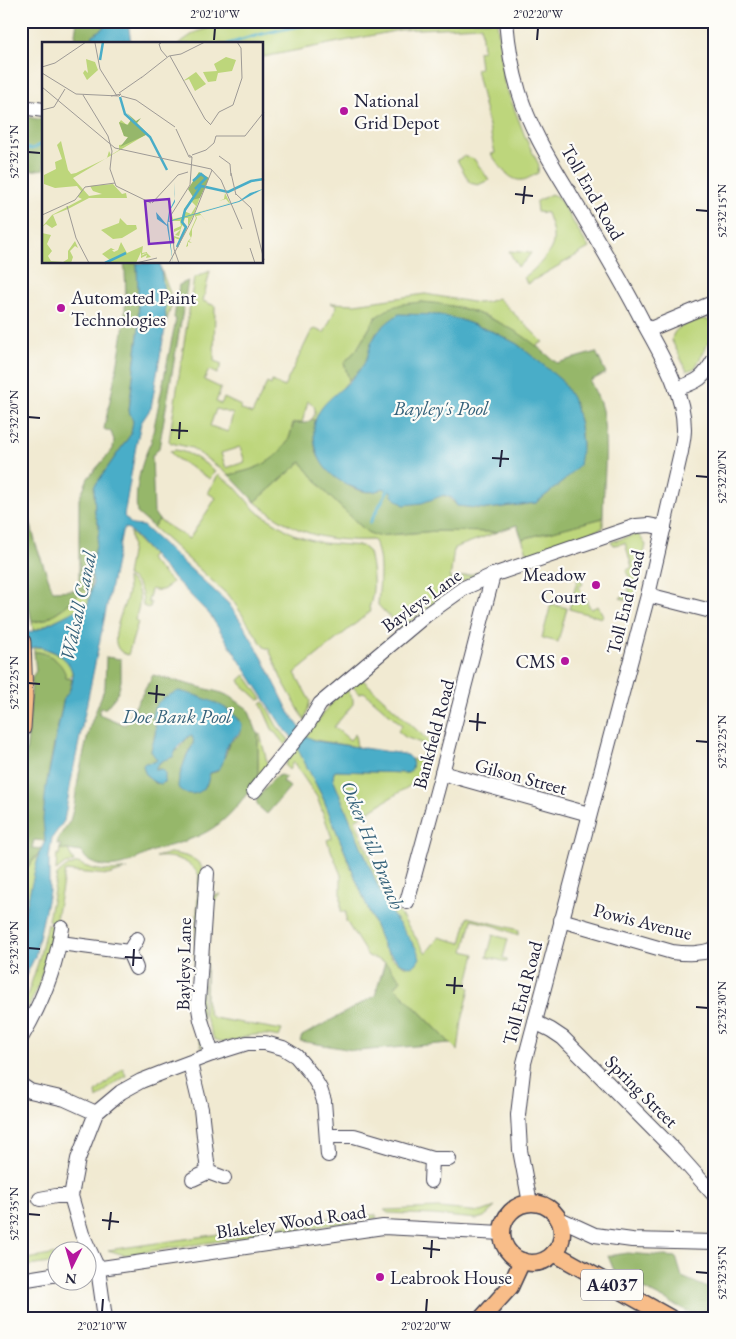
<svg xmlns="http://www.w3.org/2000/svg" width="736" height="1339" font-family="'EB Garamond',serif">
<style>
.green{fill:#bdd67b;stroke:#707c5b;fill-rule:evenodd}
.forest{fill:#96b76b;stroke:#5c6c53;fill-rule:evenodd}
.water{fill:#49adc8;stroke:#366882}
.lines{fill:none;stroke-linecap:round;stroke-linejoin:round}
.stream{stroke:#49adc8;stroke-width:3}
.minor-casing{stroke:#414052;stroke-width:16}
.major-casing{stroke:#414052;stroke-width:19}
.highway-casing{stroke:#414052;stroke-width:21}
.minor{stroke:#fff;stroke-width:14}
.major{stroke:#f8bd89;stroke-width:16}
.highway{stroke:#f8bd89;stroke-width:19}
.ticks{fill:none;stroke:#22223b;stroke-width:2}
.poi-dot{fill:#b5179e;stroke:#fdfcf7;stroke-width:2}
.labels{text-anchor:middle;stroke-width:4.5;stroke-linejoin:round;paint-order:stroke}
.shield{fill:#fdfcf7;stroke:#646373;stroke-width:1}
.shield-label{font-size:18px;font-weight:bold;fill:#22223b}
.poi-label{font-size:19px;fill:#22223b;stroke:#fdfcf7;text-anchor:start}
.street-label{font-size:19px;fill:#22223b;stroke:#fdfcf7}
.water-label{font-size:20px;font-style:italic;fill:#34617a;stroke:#fdfcf7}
.inset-river{fill:none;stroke:#49adc8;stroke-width:2.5}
.inset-road{fill:none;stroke:#9e9a96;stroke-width:1}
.view{fill:#7b2cbf;fill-opacity:0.15;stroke:#7b2cbf;stroke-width:2.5}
.inset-edge{fill:none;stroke:#22223b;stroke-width:2.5}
.neatline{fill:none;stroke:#22223b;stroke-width:2}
.ticks-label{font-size:12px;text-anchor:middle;fill:#22223b}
</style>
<rect width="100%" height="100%" fill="#fdfcf7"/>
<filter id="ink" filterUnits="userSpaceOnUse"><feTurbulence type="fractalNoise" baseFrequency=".02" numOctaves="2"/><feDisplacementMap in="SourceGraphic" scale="10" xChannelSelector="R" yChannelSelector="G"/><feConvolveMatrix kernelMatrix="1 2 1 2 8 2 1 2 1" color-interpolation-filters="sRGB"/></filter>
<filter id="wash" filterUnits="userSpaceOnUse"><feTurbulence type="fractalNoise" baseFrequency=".0096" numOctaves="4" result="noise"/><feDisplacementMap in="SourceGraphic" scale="20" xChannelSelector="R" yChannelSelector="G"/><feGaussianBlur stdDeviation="1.12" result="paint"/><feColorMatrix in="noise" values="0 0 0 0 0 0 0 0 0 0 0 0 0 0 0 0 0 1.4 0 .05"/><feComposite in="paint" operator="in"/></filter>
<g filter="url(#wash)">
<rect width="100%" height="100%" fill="#f1ead2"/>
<g class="green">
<path d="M 232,21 L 497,21 L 504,82 L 526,139 L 539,165 L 538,173 C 533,175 527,180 522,180 C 509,182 498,163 491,154 L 495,153 L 476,69 L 480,68 L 478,51 L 483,50 L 481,26 L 400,30 L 263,57 L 262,44 L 178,44 L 196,32 Z"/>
<path d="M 465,156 L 474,159 L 489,180 L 478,185 L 470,183 L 457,160 Z"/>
<path d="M 551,194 L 558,197 L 589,248 L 527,284 L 524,277 C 533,272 553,252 553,241 C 554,232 550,222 547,213 L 537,212 L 536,202 Z"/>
<path d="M 509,251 L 531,253 L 525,261 L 518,267 Z"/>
<path d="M 160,267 L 170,293 L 171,307 L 166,323 L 165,299 Z"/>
<path d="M 210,271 L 203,301 L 215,306 L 214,361 L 222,364 L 217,374 L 209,370 L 204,380 L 221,388 L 216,402 L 221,404 L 224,398 L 241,406 L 240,409 L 252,414 L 267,383 L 271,385 L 272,381 L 284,387 L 312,330 L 315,329 L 324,333 L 337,306 L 331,303 L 355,304 L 425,294 L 478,303 L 487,302 L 498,298 L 543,342 L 536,346 L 524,337 L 488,317 L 459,307 L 421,302 L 376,317 L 357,349 L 344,363 L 349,380 L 315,420 L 312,419 C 317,412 316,405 308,401 L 302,423 L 293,423 C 291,430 290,440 285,446 C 271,465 252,470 229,475 L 192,448 L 171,443 L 169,441 L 194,278 ZM 216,409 L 233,414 L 228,432 L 210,426 ZM 240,447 L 245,462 L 226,468 L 221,453 Z"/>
<path d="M 701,319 L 708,320 L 713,324 L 714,332 L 695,368 L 687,371 L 672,341 C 672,326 689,324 701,319 Z"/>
<path d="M 176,450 C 192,453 203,462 215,471 L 210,479 L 174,457 L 170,451 Z"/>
<path d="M 301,462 L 328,495 L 367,532 L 377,536 L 436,531 L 498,532 L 454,548 L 450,580 L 483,571 L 451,588 L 401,629 L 378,605 C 379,586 384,556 373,540 C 323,542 294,533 255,502 Z"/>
<path d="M 218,475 L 233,485 L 256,511 L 293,534 L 322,543 L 362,546 L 369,552 C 373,570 376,590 369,608 L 371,611 L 295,673 L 310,701 L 305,721 L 281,678 L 269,649 L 264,647 L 231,598 L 153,527 L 159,520 L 189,539 L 216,498 L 208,493 Z"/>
<path d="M 603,518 L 603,528 L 528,555 L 522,539 Z"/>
<path d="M 130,532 L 152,555 L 149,559 L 172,582 C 165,590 162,592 151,589 L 148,602 L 151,603 L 150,607 L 148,608 L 143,606 C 143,593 140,582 127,576 L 132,547 Z"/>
<path d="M 638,534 L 646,545 L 632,607 L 628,600 L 620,598 L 630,591 L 625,582 L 630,579 L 626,571 L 632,567 L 625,543 L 614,545 L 611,542 Z"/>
<path d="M 127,578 C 144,589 140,604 135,620 L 138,622 L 128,655 C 101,648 126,608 128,591 C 128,587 127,582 127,578 Z"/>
<path d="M 578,578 L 580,579 L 583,584 L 579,587 L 591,609 L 598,606 L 603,615 L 602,618 L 569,609 Z"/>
<path d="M 83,590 L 88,590 L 88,595 L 90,595 L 88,605 L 33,631 L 32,622 L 45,620 L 66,606 Z"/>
<path d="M 551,604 L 567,608 L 558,642 L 542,638 Z"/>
<path d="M 40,647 C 54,652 73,658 72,675 L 70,675 L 69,679 L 66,678 C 60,665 51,651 34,652 L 34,648 Z"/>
<path d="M 245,675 L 262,699 L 259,700 L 241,684 L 239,680 Z"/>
<path d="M 358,679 L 363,680 L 432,744 L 431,747 L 405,737 L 398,731 L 402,725 L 364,692 L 359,694 L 351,684 Z"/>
<path d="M 346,688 L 353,699 L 353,704 L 334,727 L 350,740 L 355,734 L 357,747 L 309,739 L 306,736 L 338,695 Z"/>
<path d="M 264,702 L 277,726 L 289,740 L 285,745 L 272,729 L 261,704 Z"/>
<path d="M 260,734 L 267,762 L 267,767 L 258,781 L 258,735 Z"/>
<path d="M 297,747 L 323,798 L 384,948 L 393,959 L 406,967 L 392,914 L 379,889 L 333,779 L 334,772 L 336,771 L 408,773 L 413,763 L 411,759 L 420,761 L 423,753 L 428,754 L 419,780 L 355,820 L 383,888 L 426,953 L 439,937 L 461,943 L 468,917 L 519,930 L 518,935 L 495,926 L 472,920 L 464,951 L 475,954 L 467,986 L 470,988 L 462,1021 L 458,1051 L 395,987 L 401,980 L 385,962 L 368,956 L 346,921 L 346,912 L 341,912 L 341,875 L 327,840 L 332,838 L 317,797 L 293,762 L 289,770 L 285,766 L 288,758 Z"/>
<path d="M 60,849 L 68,850 L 74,862 L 65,864 L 56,871 L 57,854 L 59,855 Z"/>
<path d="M 170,853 C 182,855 200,857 203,871 L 202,1049 L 192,1012 L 199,875 C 188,859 174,856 156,857 Z"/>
<path d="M 39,854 L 24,922 L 21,927 L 21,895 L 27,868 Z"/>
<path d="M 78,863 C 95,872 110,872 128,869 L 108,875 L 65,871 L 55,924 L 48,920 L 57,875 L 66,867 Z"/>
<path d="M 221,894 L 217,899 L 208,903 L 206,999 L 209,1014 L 214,1018 L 282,1030 L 279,1037 C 270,1035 263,1034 254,1035 C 240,1037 227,1046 214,1039 L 204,1014 L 208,898 Z"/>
<path d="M 47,924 L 54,928 L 38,987 L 21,1023 L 21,1008 L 27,996 L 38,963 Z"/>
<path d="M 493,935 L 508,939 L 503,958 L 507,959 L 507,962 L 487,957 Z"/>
<path d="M 123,1068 L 126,1076 L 111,1086 L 97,1099 L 96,1092 Z"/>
<path d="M 495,1207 L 484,1217 L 477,1219 L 433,1215 L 388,1213 L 384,1210 L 439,1208 L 481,1212 Z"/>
<path d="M 376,1215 L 377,1218 L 124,1255 L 108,1250 L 344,1216 Z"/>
<path d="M 57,1254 L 57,1262 L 21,1267 L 21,1260 Z"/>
</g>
<g class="forest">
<path d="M 77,21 L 104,21 L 104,27 L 93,35 L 91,44 L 77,44 L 75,34 Z"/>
<path d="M 21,116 L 44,120 L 44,169 L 21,172 Z"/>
<path d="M 124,263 L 137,263 L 139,327 L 130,400 L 129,411 L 133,421 L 131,434 L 94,487 L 95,514 L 99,525 L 99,532 L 91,569 L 91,591 L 83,590 L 66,606 L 45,620 L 32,622 L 21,566 L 21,484 L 36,545 L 53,591 L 75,590 L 79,585 L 79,499 L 88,478 L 113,449 L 114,440 L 111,432 L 104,429 C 115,374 131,318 124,263 Z"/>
<path d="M 188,281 L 159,448 L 152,456 L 154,513 L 159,520 L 153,527 L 137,513 C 134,490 141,462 151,442 L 176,319 L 174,318 L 179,285 Z"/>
<path d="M 421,302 C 458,304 492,316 523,336 C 535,344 546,354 557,363 L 596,352 L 606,373 L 590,381 C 594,390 600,400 602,410 C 609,445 603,482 603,518 L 522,539 L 517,525 L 496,532 L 436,531 L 377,536 L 367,532 L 328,495 L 301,462 L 255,502 L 229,475 C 252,470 271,465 285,445 C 290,440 291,430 294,423 L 306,423 L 312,419 L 315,420 C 314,431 313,445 318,456 C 329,475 361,502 383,488 L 392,492 L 448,496 L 457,506 L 487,509 L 536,503 L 565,480 L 582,445 L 580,426 L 575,403 L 561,381 L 517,344 L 496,333 L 461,320 L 376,333 C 372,342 371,349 368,357 C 366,366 356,374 349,380 L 344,363 L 357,349 L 376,317 L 390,308 L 402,304 Z"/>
<path d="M 34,652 C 48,651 65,664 66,678 L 72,679 L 69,692 L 64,698 C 54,746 41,792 45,841 L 34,840 L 32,848 L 42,849 L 27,868 L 21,895 L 21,797 L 29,727 L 32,677 L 36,671 Z"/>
<path d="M 106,657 L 121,659 L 121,681 L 119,689 L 115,697 L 106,708 L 100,708 L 99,714 L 125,725 L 153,675 L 222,693 L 231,697 L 248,709 L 258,735 L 258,781 C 244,796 231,817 213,828 C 197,839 175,844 156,850 C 136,857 122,871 99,865 C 90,863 86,860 82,852 L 60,849 L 61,845 L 57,844 L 59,837 L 70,821 L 74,806 L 79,774 L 90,726 L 105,687 ZM 204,699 L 227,710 L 240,720 L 240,734 L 229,743 L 226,754 L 216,772 L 210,773 L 206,786 L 180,774 C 183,768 185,761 187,754 C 191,747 196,744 192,735 L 189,736 C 183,743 173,758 164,758 L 155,769 L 161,769 L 165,772 L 157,784 L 151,780 L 144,770 L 151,763 L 157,760 L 157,757 L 151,751 L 156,729 L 153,715 Z"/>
<path d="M 280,775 L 286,777 L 282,781 L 290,787 L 267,814 L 258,806 L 256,800 L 274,778 Z"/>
<path d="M 385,962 L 401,980 L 395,987 L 450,1043 L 358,1051 L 300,1041 L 302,1036 L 375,996 Z"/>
<path d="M 627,1253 L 676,1257 L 682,1277 L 715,1291 L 715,1318 L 701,1318 L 616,1275 L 608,1256 Z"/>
</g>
<g class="water">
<path d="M 104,21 L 128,21 L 131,44 L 91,44 L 93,35 L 104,27 Z"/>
<path d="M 137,263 L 160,263 L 165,299 L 166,323 L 151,408 L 141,423 L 136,446 L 124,516 L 132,525 L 143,526 L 228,603 L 244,626 L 263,659 L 289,712 L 306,736 L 316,741 L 404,754 C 413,757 416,768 408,773 L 336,771 L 334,772 L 333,779 L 379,889 L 392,914 L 416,948 L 420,958 L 416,964 L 411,967 L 400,963 L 384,948 L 323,798 L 291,736 L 282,726 L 210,615 L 160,564 L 129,529 L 125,528 L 122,532 L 73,771 L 64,821 L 52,838 L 49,858 L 49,892 L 39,938 L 35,957 L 21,985 L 21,927 L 39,854 L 45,841 L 43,819 L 46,787 L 64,698 C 80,680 73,660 52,651 C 48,650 44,647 41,647 C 35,646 27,650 21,651 L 21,634 L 37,630 L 88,604 L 93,583 L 91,569 L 99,532 L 99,525 L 95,514 L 94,487 L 131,434 L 133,421 L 129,411 L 139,327 Z"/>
<path d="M 399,314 L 440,315 L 461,320 L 496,333 L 517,344 L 542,364 L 562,381 L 575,403 L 580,426 L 582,445 L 579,465 L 565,480 L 536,503 L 487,509 L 457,506 L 452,498 L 444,495 L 422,503 L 404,505 L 392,496 L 392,492 L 383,488 C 370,496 357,489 344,483 C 332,477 321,466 317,452 C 303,403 338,400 361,368 C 369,357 367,355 371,344 C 377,330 387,322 399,314 Z"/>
<path d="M 179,691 C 199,696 231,705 242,724 C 242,735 234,735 229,743 C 221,754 228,769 210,773 C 207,787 201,797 185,793 L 178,787 C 178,778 184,763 187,755 C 191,747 196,744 192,736 L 189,736 L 177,748 L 173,757 C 165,760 158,760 155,770 L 162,769 L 165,772 L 165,781 L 162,784 C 151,783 144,775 143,765 L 145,763 L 154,762 L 157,760 L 151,751 C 152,743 156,736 156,728 C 156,724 153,721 153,717 C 151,702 167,696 179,691 Z"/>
</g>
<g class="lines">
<g class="stream">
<path d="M 228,44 C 261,33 295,26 330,21"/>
<path d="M 21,148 L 32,149 L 44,143"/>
<path d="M 370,523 L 388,490"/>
</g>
</g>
</g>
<g filter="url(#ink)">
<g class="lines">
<g class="minor-casing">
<g id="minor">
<path d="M 506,21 C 508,45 512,69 519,92 C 530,129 551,162 570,194 C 595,236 620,277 642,320 C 660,353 684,391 684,429 C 684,437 682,445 681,452 L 648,595 L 524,1063 L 518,1115 L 520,1150 L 530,1203"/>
<path d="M 21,107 L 44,110"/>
<path d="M 648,330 L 715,302"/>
<path d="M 676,389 C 699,381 703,379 715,358"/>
<path d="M 648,595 L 715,612"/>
<path d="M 442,773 L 589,814"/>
<path d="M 254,791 L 308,724 L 320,704 L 426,615 L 464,588 L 493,575 L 636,526 L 649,525 L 664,528"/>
<path d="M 207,873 L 198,1003 L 201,1020 L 212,1054"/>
<path d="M 407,902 L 442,773 L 493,575"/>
<path d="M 561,920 L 672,952 C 688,954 700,954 715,949"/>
<path d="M 60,943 L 129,952 L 137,939"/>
<path d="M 129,952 L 136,968"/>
<path d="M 535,1022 L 551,1030 L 563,1038 L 675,1151 L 715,1196"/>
<path d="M 21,1038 C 41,1005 56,966 62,928"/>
<path d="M 190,1063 L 201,1109 L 208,1172 L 224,1178"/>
<path d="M 21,1085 L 30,1091 L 65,1099 L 96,1113"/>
<path d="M 327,1136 L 354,1136 L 432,1159 L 449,1159"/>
<path d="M 193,1179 L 208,1172"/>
<path d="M 431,1181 L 432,1159"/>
<path d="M 40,1199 L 56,1196 L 71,1196"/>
<path d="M 558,1218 L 595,1235 L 632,1240 L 715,1242"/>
<path d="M 88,1270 L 383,1227 L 502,1233"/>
<path d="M 21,1280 L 58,1274"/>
<path d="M 105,1318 L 98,1269 L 82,1234 L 71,1196 L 78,1159 L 96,1113 L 121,1092 L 141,1081 L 164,1072 L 212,1054 L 247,1043 L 265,1043 L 283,1048 L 296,1056 L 312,1075 L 320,1089 L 324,1101 L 328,1155"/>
</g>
</g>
<g class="major-casing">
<g id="major">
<circle cx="532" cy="1233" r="30"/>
<path d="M 554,1253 L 670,1318"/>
<path d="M 482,1318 L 510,1287 L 522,1261"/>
</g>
</g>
<g class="highway-casing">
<path id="highway" d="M 21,642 L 23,697 L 21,728"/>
</g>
<use href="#minor" class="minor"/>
<use href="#major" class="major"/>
<use href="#highway" class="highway"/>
</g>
</g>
<path class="ticks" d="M 214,40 L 215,28M 537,40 L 538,28M 28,152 L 40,153M 515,194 L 533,196M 523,204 L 525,186M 696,210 L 708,211M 28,417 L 40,418M 171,430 L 188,431M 179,439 L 180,422M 492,458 L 509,459M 500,467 L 502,450M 696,476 L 708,477M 28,683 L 40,684M 148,693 L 165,695M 156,703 L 157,685M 469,721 L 486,723M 477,731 L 478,713M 696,741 L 708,742M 28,948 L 40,949M 125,957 L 142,958M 133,966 L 134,949M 446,985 L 463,986M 454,994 L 455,977M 696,1007 L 708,1008M 28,1214 L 40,1215M 102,1220 L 119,1222M 109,1230 L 111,1212M 423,1248 L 440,1250M 431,1258 L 432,1240M 696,1272 L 708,1273M 102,1312 L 103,1299M 426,1312 L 427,1299"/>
<g class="poi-dot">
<circle cx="344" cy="111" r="5"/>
<circle cx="61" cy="308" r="5"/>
<circle cx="596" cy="585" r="5"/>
<circle cx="565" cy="661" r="5"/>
<circle cx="380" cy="1277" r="5"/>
</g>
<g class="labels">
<rect class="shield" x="581" y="1269.5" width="62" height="31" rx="4"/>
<g class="shield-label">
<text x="612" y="1291">A4037</text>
</g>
<g class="poi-label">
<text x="354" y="107">National<tspan x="354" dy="22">Grid Depot</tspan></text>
<text x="71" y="304">Automated Paint<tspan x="71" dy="22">Technologies</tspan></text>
<text x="586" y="581" text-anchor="end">Meadow<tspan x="586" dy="22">Court</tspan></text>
<text x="555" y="668" text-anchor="end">CMS</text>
<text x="390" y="1284">Leabrook House</text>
</g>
<g class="street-label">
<text transform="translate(593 192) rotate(60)" y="7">Toll End Road</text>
<text transform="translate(421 600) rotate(-36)" y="7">Bayleys Lane</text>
<text transform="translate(625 602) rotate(-76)" y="7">Toll End Road</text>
<text transform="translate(433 734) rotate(-75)" y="7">Bankfield Road</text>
<text transform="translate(521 776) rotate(15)" y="7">Gilson Street</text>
<text transform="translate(643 921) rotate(14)" y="7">Powis Avenue</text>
<text transform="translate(183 964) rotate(-89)" y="7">Bayleys Lane</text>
<text transform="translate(522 993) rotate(-75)" y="7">Toll End Road</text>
<text transform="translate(642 1091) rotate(45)" y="7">Spring Street</text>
<text transform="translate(291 1221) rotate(-8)" y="7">Blakeley Wood Road</text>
</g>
<g class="water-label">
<text x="441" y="415">Bayley's Pool</text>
<text transform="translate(78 606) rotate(-78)" y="7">Walsall Canal</text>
<text x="177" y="723">Doe Bank Pool</text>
<text transform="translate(373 845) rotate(68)" y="7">Ocker Hill Branch</text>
</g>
</g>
<g transform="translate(42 42)">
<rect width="221" height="221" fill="#f1ead2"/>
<path d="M 184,15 L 194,18 L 190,29 L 176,31 L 174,39 L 166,40 L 161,30 L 175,29 L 172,22 ZM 44,17 L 53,20 L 56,28 L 45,38 L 41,31 L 43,28 L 46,31 ZM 154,30 L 164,42 L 153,49 L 147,37 L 141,39 ZM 79,78 L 85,83 L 89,78 L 105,92 L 31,136 L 47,154 L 60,152 L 51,149 L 48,144 L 71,142 L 80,152 L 84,151 L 85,156 L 47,156 L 26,167 L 11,173 L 15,183 L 10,186 L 4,182 L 0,185 L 10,173 L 40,157 L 36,155 L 39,149 L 35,144 L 13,146 L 2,142 L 2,133 L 14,127 L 13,120 L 20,117 L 15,103 L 19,99 L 26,128 L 29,132 L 34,131 L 65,116 L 67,109 L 69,113 L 77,108 L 77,103 L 84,102 L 86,95 L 82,94 L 77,81 ZM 159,144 L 163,144 L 156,153 L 158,155 L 152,172 L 187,161 L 184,157 L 177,159 L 182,157 L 183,151 L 188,161 L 157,170 L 166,182 L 159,173 L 154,174 L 155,176 L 150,187 L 150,193 L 149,196 L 148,198 L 147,199 L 150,201 L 146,200 L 146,204 L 144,205 L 146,199 L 149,196 L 147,192 L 154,176 L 152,172 L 146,184 L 146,176 L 143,176 L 141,182 L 145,187 L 135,205 L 138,198 L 133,196 L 132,203 L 132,194 L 138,196 L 143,186 L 140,183 L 137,194 L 133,193 L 139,187 L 132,190 L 132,187 L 139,184 L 138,179 L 129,179 L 130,173 L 131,177 L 140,175 L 142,169 L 149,172 L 154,164 L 149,159 L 143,167 L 142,167 L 150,156 L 154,157 ZM 78,176 L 85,183 L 94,183 L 95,187 L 80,196 L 71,197 L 59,188 L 77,181 ZM 0,191 L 9,193 L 5,202 L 10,209 L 6,214 L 9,219 L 21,220 L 26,217 L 26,209 L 33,199 L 36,206 L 33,204 L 28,209 L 31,215 L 29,221 L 0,221 ZM 79,200 L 85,211 L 101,204 L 100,211 L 105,210 L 105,211 L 101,212 L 99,214 L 105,211 L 109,215 L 104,216 L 105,213 L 99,216 L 99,210 L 94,221 L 65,221 L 69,219 L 60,212 L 69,206 L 73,208 L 70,208 L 72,210 L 76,208 Z" fill="#bdd67b"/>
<path d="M 85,71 L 94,79 L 99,76 L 95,81 L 106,92 L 78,105 L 86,95 L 82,94 L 77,80 L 86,83 L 89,78 L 93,80 ZM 157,130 L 167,136 L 164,143 L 158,156 L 150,158 L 142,169 L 151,155 L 146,147 Z" fill="#96b76b"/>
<path d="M 123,125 L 132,140 L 133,152 L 133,160 L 127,170 L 127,179 L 197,159 L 208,151 L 221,147 L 197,160 L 126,180 L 131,221 L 125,184 L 115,177 L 114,170 L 125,183 L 127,169 L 133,157 L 132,140 Z" fill="#49adc8"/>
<path class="inset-river" d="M 58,18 L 61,0M 78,55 L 83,72 L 108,95 L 125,128M 151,139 L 159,132 L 164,136 L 153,147M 135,205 L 144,185 L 140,180 L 143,168 L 159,144 L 186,150 L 209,139 L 222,137M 63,221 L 84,211"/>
<path class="inset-road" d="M 195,0 L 199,6 L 200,36M 53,1 L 58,27 L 75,54M 119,1 L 117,2 L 119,8 L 125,15M 128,14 L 163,77 L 169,83M 0,25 L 13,21 L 44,0M 0,31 L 34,52 L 77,54 L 79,52 L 69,54M 99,36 L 127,14 L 139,12 L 163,0M 0,45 L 73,106 L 169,127 L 179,138 L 200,187M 77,51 L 100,35M 41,53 L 66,94 L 70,109 L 68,127 L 74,144 L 109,161M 79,54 L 94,58 L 133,85M 0,68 L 12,65 L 23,47M 169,82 L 177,70 L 191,63 L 200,36M 134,87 L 147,115 L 150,115 L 147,113M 174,94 L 203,94 L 222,70M 150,113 L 164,108 L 172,101 L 174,94M 177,114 L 188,122 L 189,134M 189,131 L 194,153M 194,152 L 209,166 L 222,218M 110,161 L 136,133 L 146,130M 25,164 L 34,196 L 47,221M 0,173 L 33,158 L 43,145 L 73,141M 208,206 L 213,221M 94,221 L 115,216M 127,221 L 150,178 L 170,128M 137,221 L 132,207 L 129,173 L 148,143 L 150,115"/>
<path class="view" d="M 127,157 L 131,200 L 107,202 L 103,159 Z"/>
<rect width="221" height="221" class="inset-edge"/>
</g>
<rect width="736" height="1339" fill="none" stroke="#fdfcf7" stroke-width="55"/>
<g transform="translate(72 1266) rotate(185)"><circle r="24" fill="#fdfcf7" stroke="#a5a5ac"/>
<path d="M0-4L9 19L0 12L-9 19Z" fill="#b5179e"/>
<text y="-8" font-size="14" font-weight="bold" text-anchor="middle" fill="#22223b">N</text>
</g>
<rect x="28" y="28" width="680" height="1284" class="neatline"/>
<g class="ticks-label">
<text x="215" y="18">2°02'10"W</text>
<text x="538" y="18">2°02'20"W</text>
<text transform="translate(14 152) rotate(-90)" y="4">52°32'15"N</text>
<text transform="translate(722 211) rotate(-90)" y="4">52°32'15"N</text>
<text transform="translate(14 417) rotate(-90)" y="4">52°32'20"N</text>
<text transform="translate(722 477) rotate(-90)" y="4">52°32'20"N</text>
<text transform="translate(14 683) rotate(-90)" y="4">52°32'25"N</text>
<text transform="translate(722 742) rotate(-90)" y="4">52°32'25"N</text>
<text transform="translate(14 948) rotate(-90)" y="4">52°32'30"N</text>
<text transform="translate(722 1008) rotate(-90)" y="4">52°32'30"N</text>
<text transform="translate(14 1214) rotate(-90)" y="4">52°32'35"N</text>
<text transform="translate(722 1273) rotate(-90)" y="4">52°32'35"N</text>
<text x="102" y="1330">2°02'10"W</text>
<text x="426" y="1330">2°02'20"W</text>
</g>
</svg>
